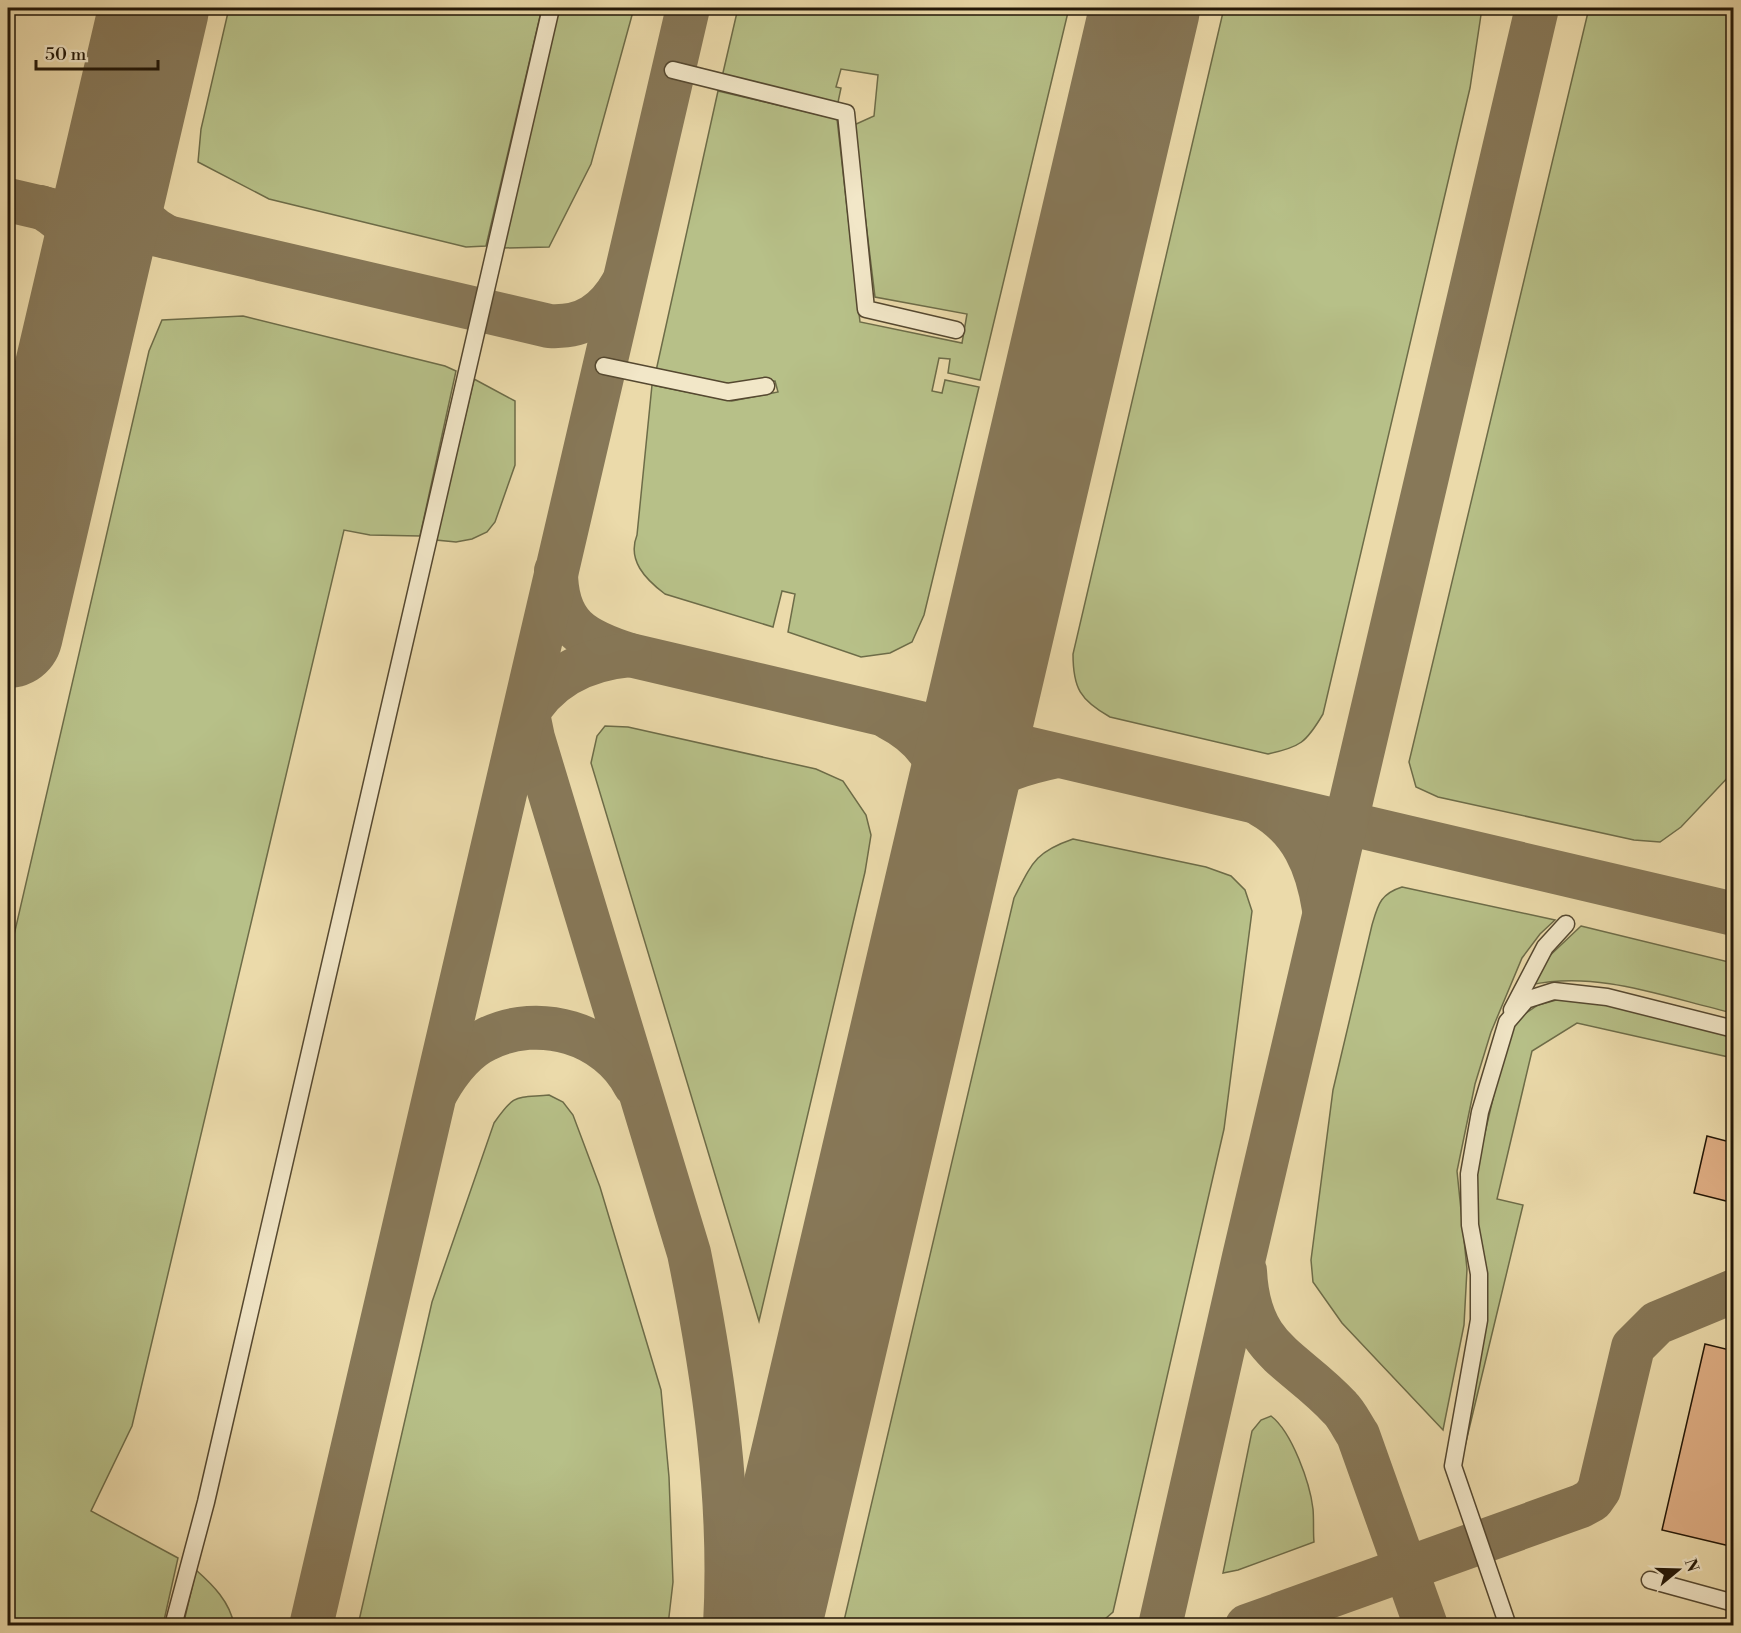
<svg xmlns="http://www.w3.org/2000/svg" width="1741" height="1633" font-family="'Libre Bodoni',serif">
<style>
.green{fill:#b7c088;stroke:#6d6c48;stroke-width:1.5}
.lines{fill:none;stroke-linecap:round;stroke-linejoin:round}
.taxiway{stroke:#877858;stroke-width:44}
.runway{stroke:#877858;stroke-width:110}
.building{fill:#dfae84;stroke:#231707;stroke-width:1.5}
.minor-casing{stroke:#554830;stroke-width:19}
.minor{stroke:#f2e7c8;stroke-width:16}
</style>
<rect width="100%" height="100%" fill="#ebdaaa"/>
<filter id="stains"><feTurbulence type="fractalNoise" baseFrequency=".00333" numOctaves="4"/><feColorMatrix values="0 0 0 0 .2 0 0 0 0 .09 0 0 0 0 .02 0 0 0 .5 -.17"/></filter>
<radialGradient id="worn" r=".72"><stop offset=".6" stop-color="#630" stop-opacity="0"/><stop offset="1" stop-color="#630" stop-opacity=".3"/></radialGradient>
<g class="green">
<path d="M 229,8 L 542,8 L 486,246 L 466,247 L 269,199 L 198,162 L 201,129 Z"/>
<path d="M 559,8 L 634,8 L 591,164 L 549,247 L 503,248 Z"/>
<path d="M 738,8 L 1069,8 L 980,380 L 948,373 L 950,359 L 939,358 L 932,391 L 942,393 L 945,380 L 979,387 L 924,615 L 912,642 L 890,653 L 861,657 L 788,632 L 795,594 L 782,591 L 773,627 L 665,594 C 645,579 627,560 637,535 L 652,385 L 732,401 L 778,392 L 775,381 L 729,385 L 656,371 L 718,91 L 837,119 L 860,322 L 962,343 L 967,314 L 875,297 L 854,125 L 874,116 L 878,75 L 841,69 L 836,87 L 841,88 L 837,107 L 722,77 Z"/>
<path d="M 1224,8 L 1482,8 L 1470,88 L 1323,714 C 1306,743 1300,747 1268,754 L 1110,717 C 1080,700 1073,688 1073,654 Z"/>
<path d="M 1589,8 L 1733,8 L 1733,772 L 1681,827 L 1660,842 L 1634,840 L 1438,797 L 1416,787 L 1409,762 Z"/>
<path d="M 243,316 L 445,366 L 456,371 L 420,536 L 370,535 L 344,530 L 132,1426 L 91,1511 L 178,1558 L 163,1625 L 8,1625 L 8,961 L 149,351 L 162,320 Z"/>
<path d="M 474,379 L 515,401 L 515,465 L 495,522 L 487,532 L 472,539 L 456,542 L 436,540 Z"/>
<path d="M 605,726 L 628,727 L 816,769 L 843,781 L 866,815 L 871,835 L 865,872 L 759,1321 L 591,763 L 597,736 Z"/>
<path d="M 1073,839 L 1206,867 L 1231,876 L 1245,890 L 1252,911 L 1224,1129 L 1113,1612 L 1098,1625 L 843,1625 L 1014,898 C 1032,863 1035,852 1073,839 Z"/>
<path d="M 1402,887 L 1555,920 L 1540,934 L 1522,958 L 1491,1032 L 1475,1084 L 1457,1171 L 1467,1269 L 1464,1325 L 1443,1430 L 1342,1323 L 1313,1282 L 1311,1260 L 1333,1090 L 1372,925 C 1378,905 1380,894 1402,887 Z"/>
<path d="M 1581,926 L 1733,963 L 1733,1013 C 1667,998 1599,970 1530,985 L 1543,962 Z"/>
<path d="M 1584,997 L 1733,1027 L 1733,1058 L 1577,1023 L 1532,1051 L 1497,1199 L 1523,1205 L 1464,1450 L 1481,1338 L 1475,1209 L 1476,1171 L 1502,1060 L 1512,1024 L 1520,1017 L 1538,1005 L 1560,999 Z"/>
<path d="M 549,1095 L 563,1102 L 573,1115 L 600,1187 L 661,1390 L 669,1477 L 673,1582 L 668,1625 L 358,1625 L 432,1302 L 494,1123 C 515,1093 515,1098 549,1095 Z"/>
<path d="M 1271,1416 C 1292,1432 1310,1483 1313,1509 C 1314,1520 1313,1532 1314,1542 L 1238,1570 L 1223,1573 L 1252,1431 L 1261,1420 Z"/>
<path d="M 196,1570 C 213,1585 230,1602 234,1625 L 183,1626 Z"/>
</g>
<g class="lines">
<g class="taxiway">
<path d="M 121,149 C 121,191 129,216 167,237"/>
<path d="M 8,200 L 549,326 C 584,328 606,313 623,283"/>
<path d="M 41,207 C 79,228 88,258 86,299"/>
<path d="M 556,571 C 556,626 583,640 630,655 L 1734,914"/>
<path d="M 527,709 L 533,738 L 689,1253 C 714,1376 732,1500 725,1626"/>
<path d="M 889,718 C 936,742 945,775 954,823"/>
<path d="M 524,719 C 546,678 585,659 630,655"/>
<path d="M 1261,805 C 1302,828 1317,865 1324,909"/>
<path d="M 954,823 C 961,813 967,801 975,792 C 996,770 1029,762 1057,756"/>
<path d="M 437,1091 C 449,1070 465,1049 487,1039 C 539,1013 608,1033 635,1085"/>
<path d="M 1245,1271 C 1249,1352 1293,1357 1340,1408 C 1347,1415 1352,1426 1358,1435 L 1426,1626"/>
<path d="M 311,1626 L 688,8"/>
<path d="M 1160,1626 L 1244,1257 L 1537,8"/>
<path d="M 1247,1626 L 1581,1506 L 1592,1500 L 1599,1490 L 1633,1347 L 1657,1323 L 1734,1291"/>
</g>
<g class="runway">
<path d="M 8,633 L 154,8"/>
<path d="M 766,1626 L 1145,8"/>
</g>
</g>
<g class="building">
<path d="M 1707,1136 L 1734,1143 L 1734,1203 L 1694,1193 Z"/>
<path d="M 1705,1344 L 1734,1351 L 1734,1547 L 1662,1530 Z"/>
</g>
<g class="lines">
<g class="minor-casing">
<g id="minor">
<path d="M 673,70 L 846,113 L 866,309 L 956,330"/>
<path d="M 604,366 L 728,392 L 766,386"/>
<path d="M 1512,1010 L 1545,947 L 1566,924"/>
<path d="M 1650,1580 L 1734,1603"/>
<path d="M 173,1626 L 206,1502 L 551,8"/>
<path d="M 1508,1626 L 1453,1466 L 1479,1320 L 1479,1274 L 1470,1225 L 1469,1174 L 1480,1112 L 1507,1022 L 1526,1000 L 1554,991 L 1607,997 L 1734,1029"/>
</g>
</g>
<use href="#minor" class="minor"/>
</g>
<rect width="1741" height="1633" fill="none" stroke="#ebdaaa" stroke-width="30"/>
<rect x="9" y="9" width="1723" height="1615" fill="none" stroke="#231707" stroke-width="3"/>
<rect x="15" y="15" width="1711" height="1603" fill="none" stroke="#231707" stroke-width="1.5"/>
<g transform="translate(1678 1570) rotate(71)" stroke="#f2e7c8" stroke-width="4.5" paint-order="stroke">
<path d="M0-4.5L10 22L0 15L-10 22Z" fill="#231707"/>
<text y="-9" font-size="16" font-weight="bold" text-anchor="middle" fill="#231707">N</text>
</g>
<path d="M36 60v9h122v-9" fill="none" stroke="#231707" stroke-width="3"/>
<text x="45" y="60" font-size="18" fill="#231707" stroke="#f2e7c8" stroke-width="4.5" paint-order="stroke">50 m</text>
<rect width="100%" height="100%" filter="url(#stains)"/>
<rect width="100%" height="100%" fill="url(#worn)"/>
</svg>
